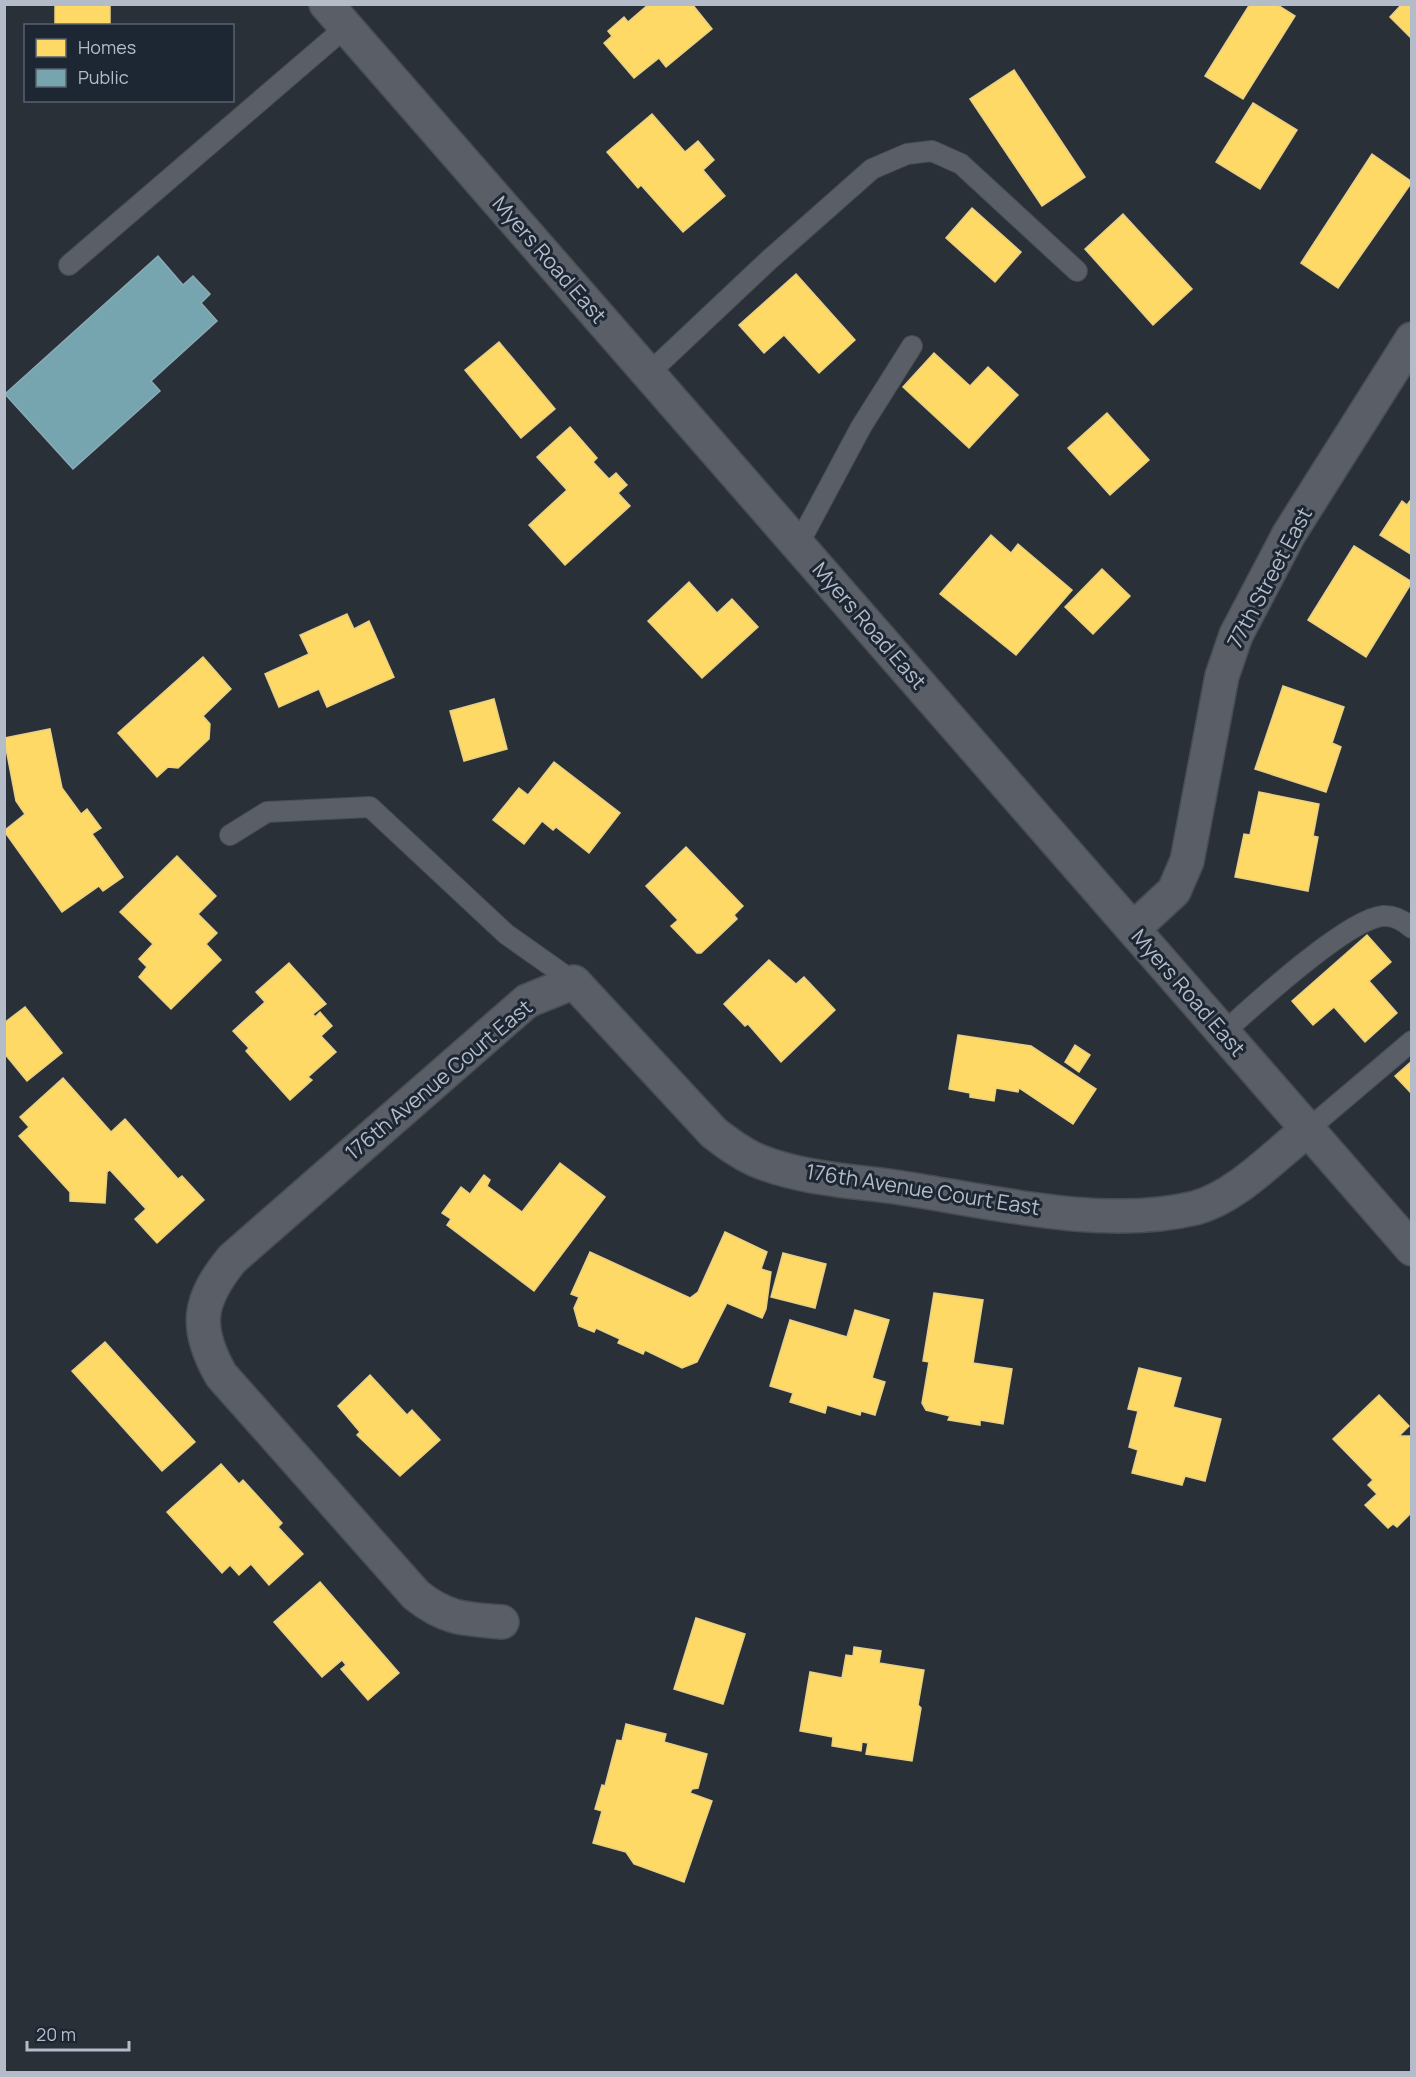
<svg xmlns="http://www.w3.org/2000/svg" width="1416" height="2077" font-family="Manrope,sans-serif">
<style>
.homes{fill:#ffd966;stroke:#e8d084;stroke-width:1.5}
.public{fill:#76a5af;stroke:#89acb7;stroke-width:1.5}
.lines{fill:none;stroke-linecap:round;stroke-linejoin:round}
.service-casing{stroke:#484c53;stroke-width:22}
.minor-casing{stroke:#484c53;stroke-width:36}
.tertiary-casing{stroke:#484c53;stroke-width:36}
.service{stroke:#5a5e66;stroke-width:20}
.minor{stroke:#5a5e66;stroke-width:33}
.tertiary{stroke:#5a5e66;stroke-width:33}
.labels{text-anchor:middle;stroke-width:6;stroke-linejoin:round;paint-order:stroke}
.street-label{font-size:21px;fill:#b4bcc9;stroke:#1d2633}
</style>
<rect width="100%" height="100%" fill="#2a3038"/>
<g class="homes">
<rect x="55" y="4" width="55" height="22"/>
<path d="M 649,4 L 692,4 L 712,29 L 666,67 L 659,58 L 634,78 L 604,43 L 612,36 L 608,31 L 624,17 L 628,22 Z"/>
<path d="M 1250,4 L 1276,4 L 1295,16 L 1243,99 L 1205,76 Z"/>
<path d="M 1402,4 L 1412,4 L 1412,39 L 1390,17 Z"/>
<path d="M 1014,70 L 1085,177 L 1042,206 L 970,99 Z"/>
<path d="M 1253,103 L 1297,130 L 1260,189 L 1216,162 Z"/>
<path d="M 652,114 L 685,152 L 698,141 L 714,160 L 703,170 L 725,196 L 683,232 L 641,185 L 638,188 L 607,152 Z"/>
<path d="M 1372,154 L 1412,182 L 1338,288 L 1301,263 Z"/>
<path d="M 972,208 L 1021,252 L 995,282 L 946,238 Z"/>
<path d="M 1123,214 L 1192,289 L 1153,325 L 1085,249 Z"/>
<path d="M 796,274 L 855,340 L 819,373 L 784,335 L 764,353 L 739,325 Z"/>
<path d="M 499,342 L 555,409 L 521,438 L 465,370 Z"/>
<path d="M 934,353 L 970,386 L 988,367 L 1018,395 L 969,448 L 903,387 Z"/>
<path d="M 1107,413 L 1149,460 L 1110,495 L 1068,448 Z"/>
<path d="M 570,427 L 597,458 L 593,462 L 609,479 L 616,473 L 627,485 L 618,493 L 630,506 L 565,565 L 529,525 L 567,490 L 537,457 Z"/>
<path d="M 1412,498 L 1412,555 L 1380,535 L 1402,501 L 1407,505 Z"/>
<path d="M 991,535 L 1011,553 L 1018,544 L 1072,590 L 1016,655 L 940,594 Z"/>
<path d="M 1354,546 L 1412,582 L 1366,657 L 1308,620 Z"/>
<path d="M 1102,569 L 1130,596 L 1093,634 L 1065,607 Z"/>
<path d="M 689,582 L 717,613 L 732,599 L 758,627 L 702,678 L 648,621 Z"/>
<path d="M 347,614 L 354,629 L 369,621 L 394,677 L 327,707 L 319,689 L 279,707 L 265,674 L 309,654 L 300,635 Z"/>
<path d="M 203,657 L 231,689 L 203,716 L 210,724 L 209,739 L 178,768 L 168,767 L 157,777 L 118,733 Z"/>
<path d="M 1283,686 L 1344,707 L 1332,743 L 1341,747 L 1326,792 L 1255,769 Z"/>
<path d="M 494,699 L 507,749 L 464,761 L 450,711 Z"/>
<path d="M 50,729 L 62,788 L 81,814 L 87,809 L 101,828 L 92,834 L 123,877 L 103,891 L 99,886 L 62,912 L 4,831 L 25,814 L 16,801 L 4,738 Z"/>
<path d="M 554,762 L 620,813 L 589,853 L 556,827 L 553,830 L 542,821 L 524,844 L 493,820 L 519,788 L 528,795 Z"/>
<path d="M 1259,792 L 1319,804 L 1313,836 L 1318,837 L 1308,891 L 1235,877 L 1244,834 L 1250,835 Z"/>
<path d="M 686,847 L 743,906 L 734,915 L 737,919 L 701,953 L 697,953 L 671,926 L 678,920 L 646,886 Z"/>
<path d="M 177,856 L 216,896 L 198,914 L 217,933 L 206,944 L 221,960 L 171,1009 L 139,977 L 147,967 L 139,959 L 153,944 L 120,912 Z"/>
<path d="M 1367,935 L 1391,962 L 1369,981 L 1397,1013 L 1365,1042 L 1334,1007 L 1313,1025 L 1292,1001 Z"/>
<path d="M 769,960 L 796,984 L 804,977 L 835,1010 L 781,1062 L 748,1024 L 745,1026 L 724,1004 Z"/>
<path d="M 289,963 L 326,1004 L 313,1014 L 315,1017 L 320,1012 L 332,1026 L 321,1036 L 336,1052 L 308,1077 L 312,1080 L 290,1100 L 246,1051 L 249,1048 L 233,1031 L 265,1002 L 256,992 Z"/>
<path d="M 25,1007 L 62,1053 L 27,1081 L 4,1053 L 4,1023 Z"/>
<path d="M 958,1035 L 1031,1046 L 1096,1089 L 1073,1124 L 1019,1088 L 1018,1092 L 996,1088 L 994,1101 L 970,1097 L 970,1093 L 949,1089 Z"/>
<path d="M 1075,1045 L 1090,1055 L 1079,1072 L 1065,1062 Z"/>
<path d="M 1412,1061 L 1412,1094 L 1395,1076 Z"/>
<path d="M 63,1078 L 111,1132 L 125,1119 L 178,1179 L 182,1176 L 204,1200 L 157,1243 L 135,1219 L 146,1209 L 110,1170 L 107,1172 L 105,1203 L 70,1201 L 70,1192 L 19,1136 L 29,1127 L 20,1117 Z"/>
<path d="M 560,1163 L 605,1197 L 534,1291 L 447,1225 L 451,1219 L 442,1213 L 461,1187 L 470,1194 L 484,1175 L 490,1180 L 487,1186 L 522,1212 Z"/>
<path d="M 725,1232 L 767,1252 L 761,1269 L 771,1272 L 766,1309 L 762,1318 L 727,1303 L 697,1362 L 682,1368 L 645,1350 L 643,1354 L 618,1343 L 620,1339 L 596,1328 L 594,1332 L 579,1326 L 574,1308 L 579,1297 L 571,1294 L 590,1252 L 690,1298 L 698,1292 Z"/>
<path d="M 783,1253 L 826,1264 L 815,1308 L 771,1297 Z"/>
<path d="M 934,1293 L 983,1300 L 973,1363 L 1012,1369 L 1003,1424 L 980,1420 L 980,1425 L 948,1420 L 950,1416 L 926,1410 L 922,1403 L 929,1362 L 923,1361 Z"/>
<path d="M 855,1310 L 889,1320 L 872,1378 L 885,1382 L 875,1415 L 861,1411 L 860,1415 L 827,1405 L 825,1413 L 790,1402 L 793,1393 L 770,1386 L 790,1320 L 847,1337 Z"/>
<path d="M 105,1342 L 195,1442 L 162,1471 L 72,1371 Z"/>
<path d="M 1139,1368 L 1181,1378 L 1173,1407 L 1221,1419 L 1205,1481 L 1185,1476 L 1182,1485 L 1132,1473 L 1138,1450 L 1129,1447 L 1138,1411 L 1128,1409 Z"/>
<path d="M 370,1375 L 407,1415 L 412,1410 L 440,1440 L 400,1476 L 357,1435 L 360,1432 L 338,1406 Z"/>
<path d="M 1379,1395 L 1409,1426 L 1399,1436 L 1412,1436 L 1412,1512 L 1397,1527 L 1393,1524 L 1388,1528 L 1365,1505 L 1377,1494 L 1368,1485 L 1373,1480 L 1333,1439 Z"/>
<path d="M 221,1464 L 239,1484 L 243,1480 L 282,1523 L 278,1527 L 303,1554 L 269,1585 L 251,1564 L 239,1575 L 230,1565 L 222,1573 L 167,1512 Z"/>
<path d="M 320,1582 L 399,1673 L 368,1700 L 341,1669 L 346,1665 L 342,1660 L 322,1677 L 274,1622 Z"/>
<path d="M 696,1618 L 745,1634 L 723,1704 L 674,1689 Z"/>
<path d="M 854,1647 L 881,1651 L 879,1663 L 924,1670 L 918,1705 L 921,1708 L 912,1761 L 866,1754 L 868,1743 L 862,1742 L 861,1751 L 832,1746 L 833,1737 L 800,1731 L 810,1672 L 842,1678 L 846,1655 L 853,1656 Z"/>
<path d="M 626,1724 L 666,1734 L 664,1742 L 707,1754 L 698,1788 L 692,1789 L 690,1793 L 712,1801 L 684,1882 L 634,1864 L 626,1852 L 593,1843 L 602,1811 L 595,1809 L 602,1785 L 605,1786 L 617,1740 L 622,1741 Z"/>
</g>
<path class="public" d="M 158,256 L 183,285 L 193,276 L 210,294 L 201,303 L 217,321 L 151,381 L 160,391 L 73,469 L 5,394 Z"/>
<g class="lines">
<g class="service-casing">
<g id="service">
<path d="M 69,265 L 346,27"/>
<path d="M 648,374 L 769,260 L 872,169 L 907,154 L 932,151 L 961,164 L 1077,271"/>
<path d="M 798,545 L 861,427 L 912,346"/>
<path d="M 230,835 L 267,812 L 370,807 L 506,934 L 574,982"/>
<path d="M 1223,1033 C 1253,1006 1347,919 1383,916 C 1394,915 1403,920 1412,928"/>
<path d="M 1306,1131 L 1412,1041"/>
</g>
</g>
<g class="minor-casing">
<g id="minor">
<path d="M 1133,929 L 1174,891 L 1187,861 L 1222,676 L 1236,635 L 1289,534 L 1412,339"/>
<path d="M 502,1622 C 464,1619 446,1619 416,1595 L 221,1375 C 194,1327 198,1301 232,1259 L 527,1001 L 574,982 L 714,1133 C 727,1143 740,1153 756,1160 C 801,1179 855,1181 902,1188 C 994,1202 1103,1230 1195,1208 C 1236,1197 1273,1157 1306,1131"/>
</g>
</g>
<g class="tertiary-casing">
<path id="tertiary" d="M 326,4 L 1412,1249"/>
</g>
<use href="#service" class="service"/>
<use href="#minor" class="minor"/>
<use href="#tertiary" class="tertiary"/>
</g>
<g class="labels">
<g class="street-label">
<text transform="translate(549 260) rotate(49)" y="7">Myers Road East</text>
<text transform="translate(1270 578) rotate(-62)" y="7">77th Street East</text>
<text transform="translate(869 626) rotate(49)" y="7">Myers Road East</text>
<text transform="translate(1188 993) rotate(49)" y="7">Myers Road East</text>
<text transform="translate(439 1080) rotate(-40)" y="7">176th Avenue Court East</text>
<text transform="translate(923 1190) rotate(9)" y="7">176th Avenue Court East</text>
</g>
</g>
<rect width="1416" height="2077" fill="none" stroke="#b4bcc9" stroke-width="12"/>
<rect x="24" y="24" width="210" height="78" fill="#1d2633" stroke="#59626f" stroke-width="1.5"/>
<rect x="36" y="39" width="30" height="18" fill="#ffd966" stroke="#59626f" stroke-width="1.5"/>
<text x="78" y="54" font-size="18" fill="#b4bcc9">Homes</text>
<rect x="36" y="69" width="30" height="18" fill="#76a5af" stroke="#59626f" stroke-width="1.5"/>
<text x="78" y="84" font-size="18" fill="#b4bcc9">Public</text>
<path d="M27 2041v9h102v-9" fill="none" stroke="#b4bcc9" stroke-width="3"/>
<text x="36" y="2041" font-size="18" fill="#b4bcc9" stroke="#1d2633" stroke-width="4.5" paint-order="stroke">20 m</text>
</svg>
